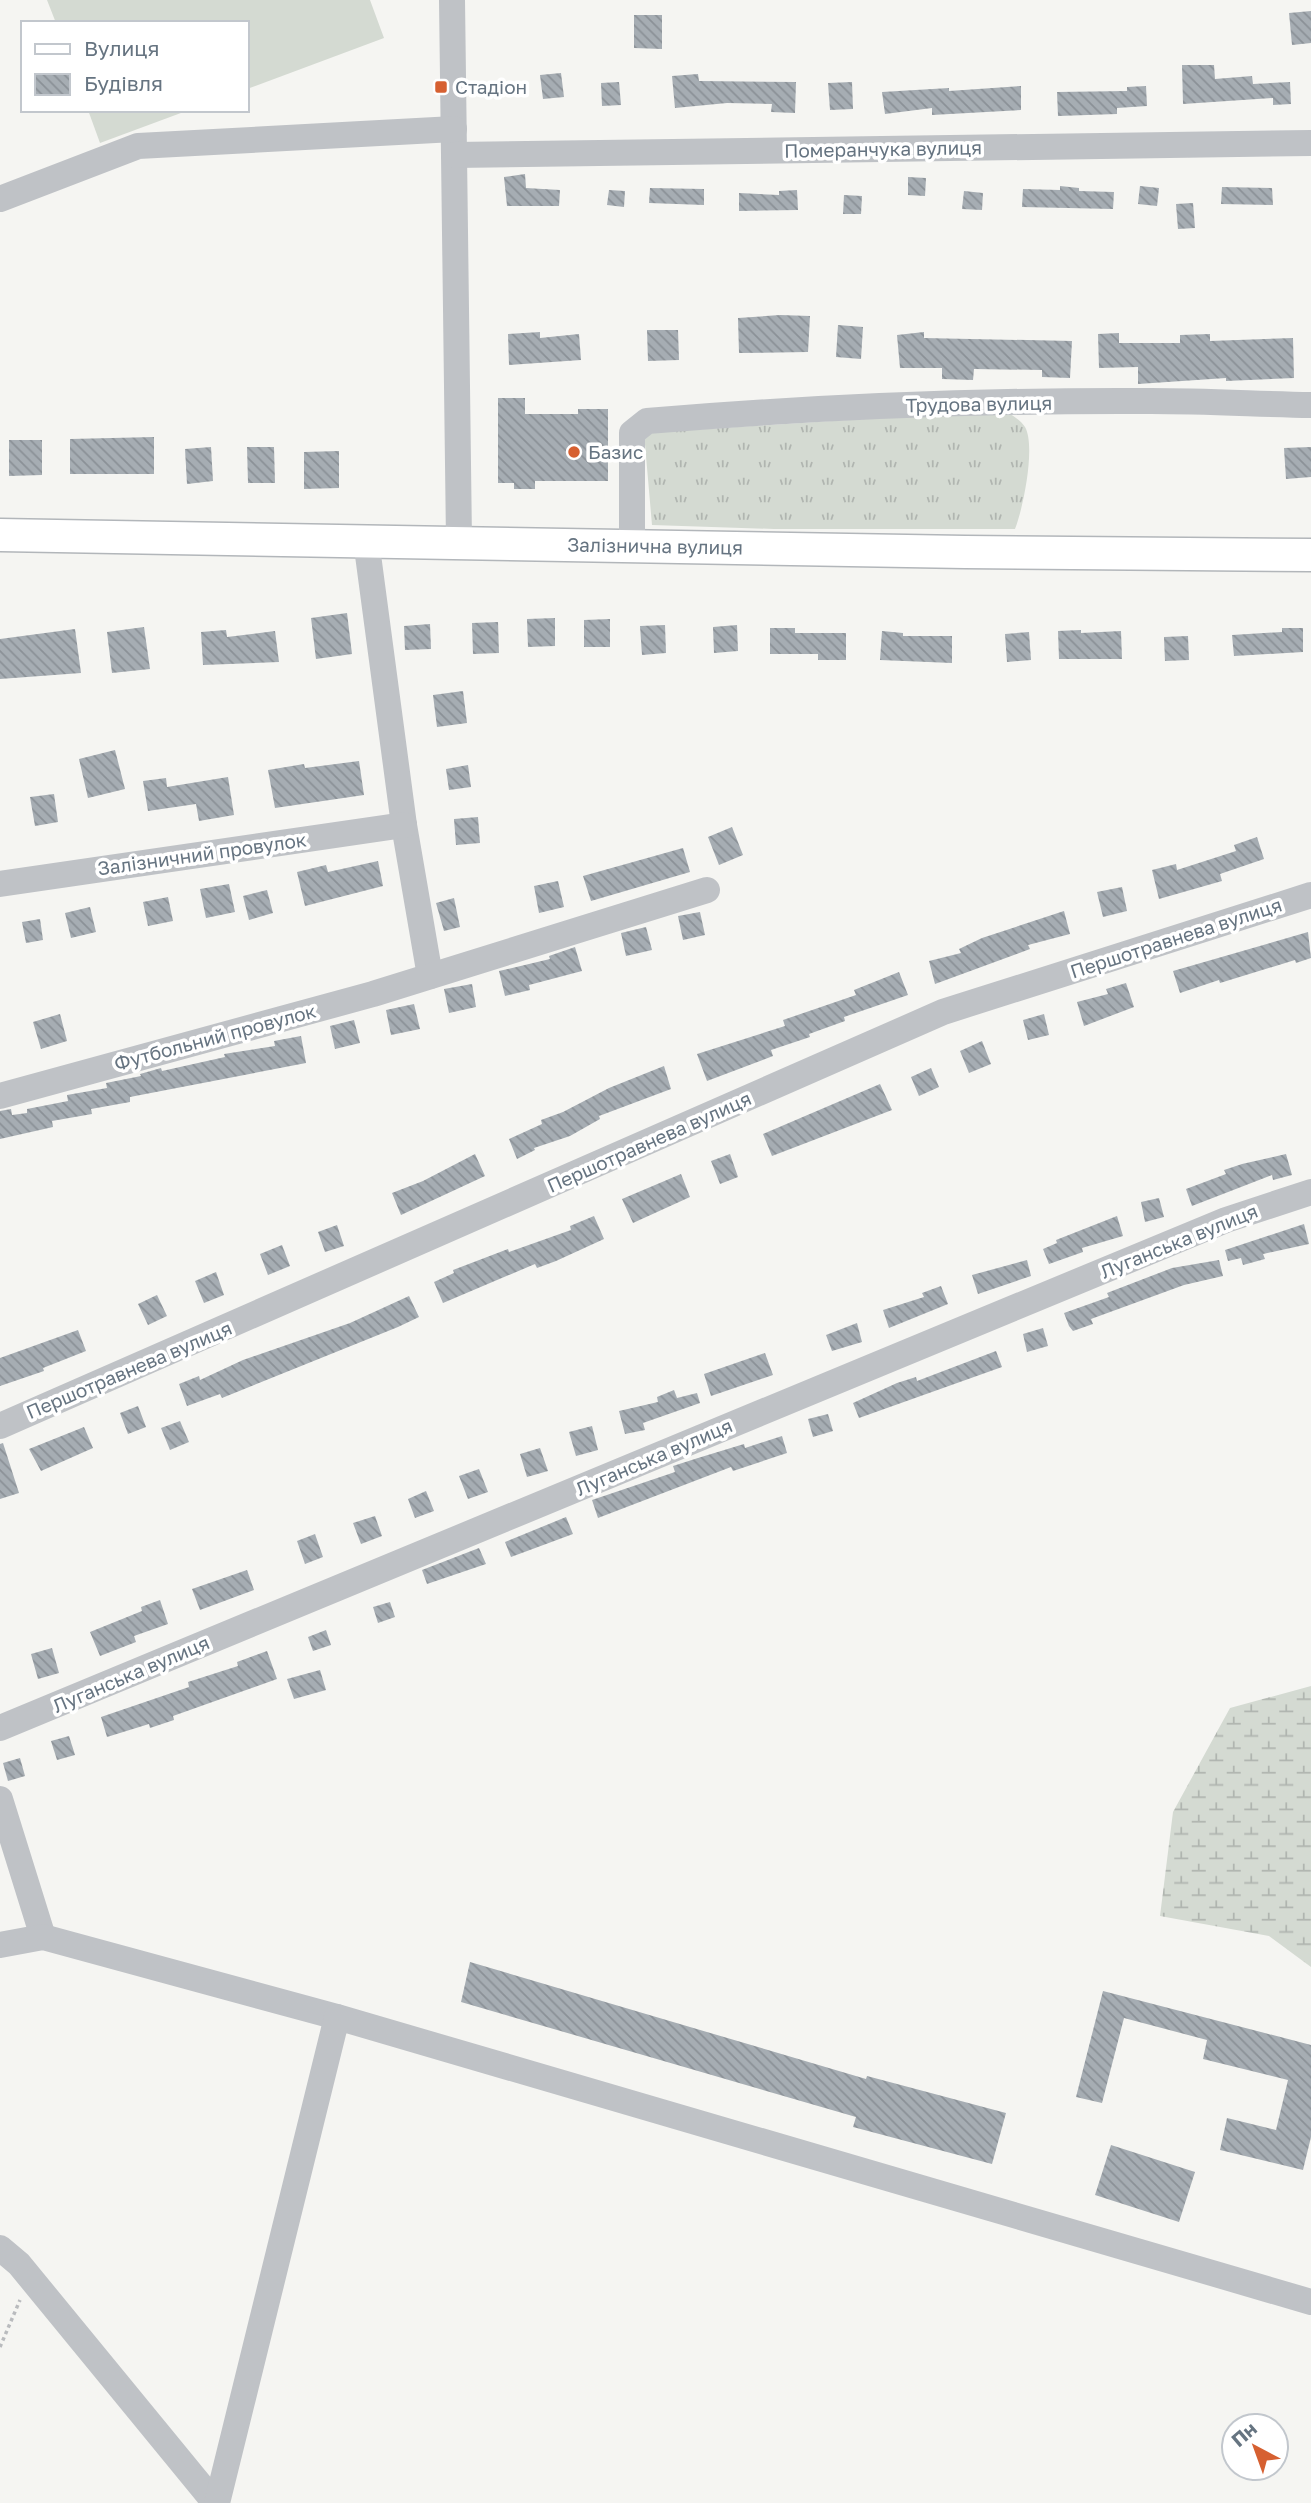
<svg xmlns="http://www.w3.org/2000/svg" width="1311" height="2503" font-family="'Golos Text',sans-serif">
<style>
.grass{fill:url(#grass-tufts)}
.wetland{fill:url(#wetland-marsh)}
.pitch{fill:#d4dad2}
.building{fill:url(#building-back-hatch)}
.lines{fill:none;stroke-linecap:round;stroke-linejoin:round}
.major-casing{stroke:#b2b6ba;stroke-width:35}
.path{stroke:#b9bbbe;stroke-width:3.5;stroke-dasharray:3.5 3.5;stroke-linecap:butt}
.minor{stroke:#bfc2c6;stroke-width:26}
.major{stroke:#fff;stroke-width:32}
.poi-dot{fill:#d66031;stroke:#fff;stroke-width:2.5}
.labels{text-anchor:middle;stroke-width:7;stroke-linejoin:round;paint-order:stroke}
.poi-label{font-size:19px;fill:#667481;stroke:#fff;text-anchor:start}
.street-label{font-size:19px;fill:#667481;stroke:#fff}
</style>
<defs>
<pattern id="grass-tufts" width="24" height="20" patternUnits="userSpaceOnUse" patternTransform="scale(1.75)"><rect width="24" height="20" fill="#d4dad2"/><path d="M3 7l-1-3M5 7V3M7 7l1-3M15 17l-1-3M17 17v-4M19 17l1-3" fill="none" stroke="#b0b5b0"/></pattern>
<pattern id="wetland-marsh" width="20" height="14" patternUnits="userSpaceOnUse" patternTransform="scale(1.75)"><rect width="20" height="14" fill="#d4dad2"/><path d="M1 5h8M5 5V1M11 12h8M15 12V8" fill="none" stroke="#b0b5b0"/></pattern>
<pattern id="building-back-hatch" width="6" height="6" patternUnits="userSpaceOnUse" patternTransform="scale(1.75)"><rect width="6" height="6" fill="#a6adb3"/><path d="M-1 5l2 2M0 0l6 6M5-1l2 2" fill="none" stroke="#8b9197"/></pattern>
</defs>
<rect width="100%" height="100%" fill="#f5f5f2"/>
<path class="grass" d="M 1004,410 C 1010,414 1021,420 1025,427 C 1036,446 1023,509 1015,529 L 774,529 L 652,525 L 644,433 Z"/>
<path class="wetland" d="M 1311,1686 L 1311,1967 L 1269,1936 L 1160,1916 L 1173,1812 L 1230,1708 Z"/>
<g class="pitch">
<path d="M 47,0 L 370,0 L 384,38 L 247,89 L 247,23 L 56,23 Z"/>
<path d="M 88,110 L 189,110 L 100,143 Z"/>
</g>
<g class="building">
<path d="M 1311,11 L 1311,43 L 1292,45 L 1289,13 Z"/>
<path d="M 634,15 L 662,15 L 662,49 L 634,48 Z"/>
<path d="M 1182,65 L 1214,65 L 1215,79 L 1252,76 L 1253,84 L 1290,82 L 1291,104 L 1273,105 L 1273,98 L 1183,104 Z"/>
<path d="M 561,73 L 564,97 L 543,99 L 540,75 Z"/>
<path d="M 698,74 L 699,81 L 796,82 L 795,113 L 771,112 L 772,104 L 727,103 L 675,108 L 672,76 Z"/>
<path d="M 619,82 L 621,105 L 602,106 L 601,83 Z"/>
<path d="M 852,82 L 853,109 L 830,110 L 828,83 Z"/>
<path d="M 1021,86 L 1021,110 L 932,115 L 932,108 L 885,114 L 882,92 L 949,88 L 949,91 Z"/>
<path d="M 1146,86 L 1147,106 L 1117,108 L 1117,114 L 1058,116 L 1057,92 L 1127,91 L 1127,87 Z"/>
<path d="M 525,174 L 526,188 L 560,190 L 559,206 L 507,206 L 504,177 Z"/>
<path d="M 908,177 L 926,178 L 925,196 L 908,195 Z"/>
<path d="M 1060,186 L 1079,188 L 1079,191 L 1114,192 L 1113,209 L 1022,207 L 1023,189 L 1060,190 Z"/>
<path d="M 1140,186 L 1159,188 L 1157,206 L 1138,204 Z"/>
<path d="M 1222,187 L 1272,188 L 1273,205 L 1221,204 Z"/>
<path d="M 650,188 L 704,189 L 704,205 L 649,203 Z"/>
<path d="M 609,190 L 625,191 L 624,207 L 607,205 Z"/>
<path d="M 797,190 L 798,210 L 739,211 L 739,193 L 779,195 L 779,191 Z"/>
<path d="M 964,191 L 983,193 L 982,210 L 962,209 Z"/>
<path d="M 844,195 L 862,196 L 861,214 L 843,214 Z"/>
<path d="M 1193,203 L 1195,228 L 1178,229 L 1176,204 Z"/>
<path d="M 780,315 L 810,316 L 808,352 L 739,353 L 738,318 Z"/>
<path d="M 838,325 L 863,327 L 861,359 L 836,357 Z"/>
<path d="M 647,330 L 678,330 L 679,360 L 648,361 Z"/>
<path d="M 540,332 L 540,338 L 579,334 L 581,360 L 509,365 L 508,334 Z"/>
<path d="M 924,332 L 924,338 L 1072,341 L 1070,378 L 1042,377 L 1042,370 L 974,369 L 973,380 L 942,379 L 942,368 L 900,368 L 897,335 Z"/>
<path d="M 1119,333 L 1119,343 L 1180,343 L 1180,335 L 1210,334 L 1210,341 L 1293,338 L 1294,378 L 1226,381 L 1226,378 L 1138,384 L 1138,367 L 1099,368 L 1098,334 Z"/>
<path d="M 498,398 L 525,398 L 525,414 L 578,414 L 578,409 L 608,409 L 608,481 L 535,481 L 535,489 L 514,489 L 514,483 L 498,483 Z"/>
<path d="M 154,437 L 154,474 L 70,474 L 70,439 Z"/>
<path d="M 9,440 L 42,440 L 42,475 L 9,476 Z"/>
<path d="M 211,447 L 213,481 L 187,484 L 185,449 Z"/>
<path d="M 247,447 L 274,447 L 275,483 L 248,483 Z"/>
<path d="M 1311,447 L 1311,477 L 1286,479 L 1284,448 Z"/>
<path d="M 339,451 L 339,488 L 304,489 L 304,452 Z"/>
<path d="M 347,613 L 352,654 L 316,659 L 311,618 Z"/>
<path d="M 555,618 L 555,646 L 528,647 L 527,619 Z"/>
<path d="M 610,619 L 610,647 L 584,647 L 584,620 Z"/>
<path d="M 498,622 L 499,653 L 473,654 L 472,623 Z"/>
<path d="M 430,624 L 431,649 L 405,650 L 404,626 Z"/>
<path d="M 665,625 L 666,653 L 642,655 L 640,626 Z"/>
<path d="M 737,625 L 738,651 L 714,653 L 713,627 Z"/>
<path d="M 144,627 L 150,669 L 112,673 L 107,632 Z"/>
<path d="M 770,628 L 795,628 L 795,633 L 846,633 L 846,660 L 818,660 L 818,654 L 770,654 Z"/>
<path d="M 1282,628 L 1303,628 L 1303,652 L 1234,656 L 1232,635 L 1282,632 Z"/>
<path d="M 75,629 L 81,673 L 0,679 L 0,639 Z"/>
<path d="M 226,630 L 227,637 L 275,631 L 279,662 L 203,665 L 201,632 Z"/>
<path d="M 1081,630 L 1081,633 L 1121,631 L 1122,659 L 1059,659 L 1058,631 Z"/>
<path d="M 882,631 L 903,633 L 903,636 L 952,636 L 952,663 L 880,660 Z"/>
<path d="M 1029,632 L 1031,660 L 1007,662 L 1005,634 Z"/>
<path d="M 1188,636 L 1189,660 L 1165,661 L 1164,637 Z"/>
<path d="M 463,691 L 467,723 L 437,727 L 433,695 Z"/>
<path d="M 115,750 L 125,789 L 88,798 L 79,759 Z"/>
<path d="M 359,761 L 364,795 L 275,808 L 268,770 L 304,764 L 305,768 Z"/>
<path d="M 468,765 L 471,787 L 449,790 L 446,769 Z"/>
<path d="M 228,777 L 234,815 L 199,821 L 196,804 L 148,811 L 143,781 L 166,778 L 167,787 Z"/>
<path d="M 54,794 L 58,822 L 35,826 L 30,797 Z"/>
<path d="M 478,817 L 480,843 L 456,845 L 454,819 Z"/>
<path d="M 732,827 L 743,855 L 719,865 L 708,837 Z"/>
<path d="M 1257,837 L 1264,859 L 1220,874 L 1222,881 L 1159,899 L 1152,870 L 1176,864 L 1177,870 L 1236,851 L 1234,845 Z"/>
<path d="M 683,848 L 690,872 L 591,901 L 583,876 Z"/>
<path d="M 378,861 L 383,886 L 305,906 L 297,872 L 326,865 L 328,872 Z"/>
<path d="M 558,881 L 564,907 L 539,913 L 534,886 Z"/>
<path d="M 229,884 L 235,912 L 206,918 L 200,889 Z"/>
<path d="M 1122,887 L 1127,911 L 1103,917 L 1097,892 Z"/>
<path d="M 267,890 L 273,913 L 249,920 L 243,896 Z"/>
<path d="M 168,897 L 173,921 L 148,926 L 143,902 Z"/>
<path d="M 454,898 L 460,927 L 444,931 L 436,903 Z"/>
<path d="M 90,907 L 96,932 L 71,938 L 65,913 Z"/>
<path d="M 1064,911 L 1070,934 L 1028,945 L 1030,949 L 935,984 L 929,961 L 961,953 L 959,949 L 982,938 Z"/>
<path d="M 700,912 L 705,935 L 683,940 L 678,916 Z"/>
<path d="M 40,919 L 43,940 L 26,943 L 22,922 Z"/>
<path d="M 646,927 L 652,950 L 626,956 L 621,933 Z"/>
<path d="M 1308,932 L 1311,958 L 1296,963 L 1295,960 L 1220,983 L 1219,980 L 1180,993 L 1173,971 Z"/>
<path d="M 575,947 L 582,971 L 529,985 L 530,990 L 505,996 L 499,971 L 550,959 L 549,956 Z"/>
<path d="M 899,972 L 908,995 L 844,1017 L 845,1021 L 809,1034 L 810,1037 L 771,1050 L 773,1056 L 707,1081 L 697,1054 L 785,1026 L 783,1020 L 856,995 L 854,990 Z"/>
<path d="M 1126,983 L 1134,1007 L 1084,1026 L 1077,1002 L 1108,994 L 1106,989 Z"/>
<path d="M 472,984 L 476,1007 L 449,1013 L 444,989 Z"/>
<path d="M 414,1004 L 420,1029 L 391,1035 L 386,1010 Z"/>
<path d="M 60,1014 L 67,1041 L 41,1049 L 33,1022 Z"/>
<path d="M 1044,1014 L 1049,1035 L 1028,1040 L 1023,1020 Z"/>
<path d="M 354,1020 L 360,1043 L 335,1049 L 330,1026 Z"/>
<path d="M 301,1036 L 306,1063 L 130,1097 L 130,1102 L 91,1109 L 92,1114 L 52,1121 L 53,1127 L 0,1139 L 0,1111 L 11,1109 L 12,1115 L 27,1113 L 27,1109 L 68,1101 L 67,1095 L 107,1088 L 106,1083 L 141,1076 L 140,1074 L 161,1068 L 162,1071 L 225,1057 L 224,1054 L 275,1046 L 274,1041 Z"/>
<path d="M 982,1041 L 991,1064 L 969,1073 L 960,1051 Z"/>
<path d="M 664,1066 L 671,1089 L 599,1116 L 600,1119 L 570,1136 L 534,1148 L 535,1150 L 517,1159 L 509,1139 L 542,1124 L 541,1120 L 563,1112 L 609,1088 Z"/>
<path d="M 931,1068 L 939,1087 L 919,1096 L 911,1077 Z"/>
<path d="M 880,1084 L 892,1110 L 772,1156 L 763,1134 Z"/>
<path d="M 475,1154 L 485,1176 L 401,1215 L 392,1193 L 423,1181 Z"/>
<path d="M 730,1154 L 738,1177 L 720,1184 L 711,1161 Z"/>
<path d="M 1286,1154 L 1292,1175 L 1273,1180 L 1272,1175 L 1192,1206 L 1186,1189 L 1226,1174 L 1224,1170 L 1242,1164 Z"/>
<path d="M 681,1174 L 690,1197 L 633,1223 L 622,1199 Z"/>
<path d="M 1159,1198 L 1164,1217 L 1145,1222 L 1141,1202 Z"/>
<path d="M 594,1216 L 604,1239 L 556,1261 L 537,1268 L 535,1264 L 443,1303 L 434,1282 L 454,1273 L 453,1270 L 508,1249 L 509,1252 L 571,1230 L 570,1226 Z"/>
<path d="M 1117,1216 L 1123,1236 L 1082,1248 L 1083,1252 L 1049,1264 L 1043,1249 L 1057,1243 L 1056,1240 Z"/>
<path d="M 1304,1224 L 1309,1244 L 1263,1254 L 1265,1259 L 1243,1265 L 1241,1258 L 1228,1261 L 1225,1250 Z"/>
<path d="M 337,1225 L 344,1246 L 325,1252 L 318,1232 Z"/>
<path d="M 282,1245 L 290,1266 L 268,1275 L 260,1254 Z"/>
<path d="M 1027,1260 L 1031,1276 L 978,1294 L 972,1275 Z"/>
<path d="M 1219,1260 L 1223,1276 L 1184,1285 L 1091,1319 L 1093,1324 L 1073,1331 L 1069,1326 L 1064,1313 L 1109,1297 L 1107,1293 L 1172,1268 Z"/>
<path d="M 216,1272 L 224,1295 L 204,1303 L 195,1281 Z"/>
<path d="M 941,1286 L 948,1304 L 889,1328 L 883,1310 L 924,1297 L 922,1293 Z"/>
<path d="M 157,1295 L 167,1316 L 148,1325 L 138,1304 Z"/>
<path d="M 409,1296 L 419,1317 L 398,1327 L 222,1398 L 220,1394 L 187,1406 L 179,1384 L 199,1376 L 200,1380 L 243,1360 L 350,1323 Z"/>
<path d="M 857,1323 L 862,1342 L 832,1351 L 826,1335 Z"/>
<path d="M 1043,1328 L 1048,1346 L 1027,1352 L 1023,1334 Z"/>
<path d="M 78,1330 L 86,1351 L 43,1368 L 44,1371 L 0,1386 L 0,1358 Z"/>
<path d="M 996,1351 L 1002,1367 L 859,1418 L 853,1403 L 897,1383 L 916,1377 L 917,1381 Z"/>
<path d="M 765,1353 L 773,1375 L 711,1396 L 704,1374 Z"/>
<path d="M 674,1390 L 677,1398 L 697,1393 L 700,1403 L 643,1423 L 645,1430 L 625,1434 L 619,1411 L 658,1402 L 657,1397 Z"/>
<path d="M 138,1406 L 146,1427 L 128,1434 L 120,1413 Z"/>
<path d="M 828,1414 L 833,1431 L 813,1437 L 808,1419 Z"/>
<path d="M 180,1421 L 189,1442 L 170,1450 L 161,1428 Z"/>
<path d="M 592,1426 L 598,1450 L 576,1456 L 569,1432 Z"/>
<path d="M 84,1427 L 93,1448 L 41,1471 L 29,1449 Z"/>
<path d="M 782,1436 L 787,1453 L 733,1471 L 731,1467 L 598,1518 L 592,1500 L 675,1472 L 673,1466 L 698,1458 L 744,1444 L 745,1448 Z"/>
<path d="M 3,1443 L 19,1493 L 0,1499 L 0,1444 Z"/>
<path d="M 540,1448 L 548,1471 L 527,1477 L 520,1454 Z"/>
<path d="M 479,1469 L 488,1492 L 468,1499 L 459,1476 Z"/>
<path d="M 426,1491 L 434,1511 L 415,1518 L 408,1499 Z"/>
<path d="M 375,1516 L 382,1536 L 361,1544 L 353,1523 Z"/>
<path d="M 566,1517 L 573,1534 L 511,1557 L 505,1542 Z"/>
<path d="M 315,1534 L 323,1557 L 305,1564 L 297,1541 Z"/>
<path d="M 479,1548 L 486,1564 L 427,1584 L 422,1570 Z"/>
<path d="M 247,1570 L 254,1590 L 200,1610 L 192,1589 Z"/>
<path d="M 160,1600 L 168,1624 L 134,1636 L 136,1642 L 100,1656 L 90,1632 L 142,1611 L 141,1607 Z"/>
<path d="M 390,1602 L 395,1617 L 378,1623 L 373,1607 Z"/>
<path d="M 326,1630 L 331,1645 L 313,1651 L 308,1637 Z"/>
<path d="M 52,1648 L 59,1673 L 38,1679 L 31,1654 Z"/>
<path d="M 267,1651 L 277,1679 L 173,1716 L 174,1720 L 150,1728 L 149,1724 L 107,1737 L 101,1717 L 189,1687 L 188,1682 L 238,1666 L 237,1662 Z"/>
<path d="M 320,1670 L 326,1690 L 294,1699 L 287,1679 Z"/>
<path d="M 69,1736 L 75,1755 L 57,1760 L 51,1741 Z"/>
<path d="M 20,1758 L 25,1776 L 8,1781 L 3,1763 Z"/>
<path d="M 470,1962 L 866,2079 L 867,2076 L 1006,2113 L 992,2164 L 853,2127 L 856,2117 L 461,2002 Z"/>
<path d="M 1103,1991 L 1311,2045 L 1311,2137 L 1303,2170 L 1220,2150 L 1227,2118 L 1276,2130 L 1288,2080 L 1203,2059 L 1207,2040 L 1124,2018 L 1102,2103 L 1076,2097 Z"/>
<path d="M 1111,2145 L 1195,2172 L 1179,2222 L 1095,2195 Z"/>
</g>
<g class="lines">
<g class="major-casing">
<path id="major" d="M 0,535 L 965,552 L 1311,555"/>
</g>
<path class="path" d="M 0,2347 L 20,2300"/>
<g class="minor">
<path d="M 452,0 L 459,541"/>
<path d="M 454,155 L 1311,143"/>
<path d="M 0,199 L 138,146 L 454,129"/>
<path d="M 366,540 L 404,825 L 430,976"/>
<path d="M 632,545 L 632,433 L 647,421 C 814,407 983,400 1151,401 C 1205,401 1258,404 1311,405"/>
<path d="M 0,884 L 404,825"/>
<path d="M 0,1096 L 373,994 L 707,890"/>
<path d="M 0,1426 L 943,1012 L 1311,895"/>
<path d="M 0,1728 L 1226,1220 L 1311,1192"/>
<path d="M 0,1799 L 43,1937"/>
<path d="M 0,1945 L 43,1937 L 337,2017"/>
<path d="M 0,2248 L 19,2264 L 215,2503"/>
<path d="M 217,2503 L 337,2017 L 1311,2302"/>
</g>
<use href="#major" class="major"/>
</g>
<g class="poi-dot">
<rect x="434" y="80" width="14" height="14" rx="3.5"/>
<circle cx="574" cy="452" r="7"/>
</g>
<g class="labels">
<g class="poi-label">
<text x="455" y="94">Стадіон</text>
<text x="588" y="459">Базис</text>
</g>
<g class="street-label">
<text transform="translate(883 149) rotate(-1)" y="7">Померанчука вулиця</text>
<text transform="translate(979 404) rotate(-1)" y="7">Трудова вулиця</text>
<text transform="translate(655 546) rotate(1)" y="7">Залізнична вулиця</text>
<text transform="translate(202 854) rotate(-8)" y="7">Залізничний провулок</text>
<text transform="translate(1176 938) rotate(-18)" y="7">Першотравнева вулиця</text>
<text transform="translate(215 1037) rotate(-15)" y="7">Футбольний провулок</text>
<text transform="translate(649 1142) rotate(-24)" y="7">Першотравнева вулиця</text>
<text transform="translate(1179 1241) rotate(-22)" y="7">Луганська вулиця</text>
<text transform="translate(129 1370) rotate(-23)" y="7">Першотравнева вулиця</text>
<text transform="translate(654 1457) rotate(-23)" y="7">Луганська вулиця</text>
<text transform="translate(131 1674) rotate(-23)" y="7">Луганська вулиця</text>
</g>
</g>
<rect x="21" y="21" width="228" height="91" fill="#ffffff" stroke="#c2c7cd" stroke-width="2"/>
<rect x="35" y="44" width="35" height="10" fill="#ffffff" stroke="#c2c7cd" stroke-width="2"/>
<text x="84" y="56" font-size="21" fill="#667481">Вулиця</text>
<rect x="35" y="74" width="35" height="21" fill="url(#building-back-hatch)" stroke="#c2c7cd" stroke-width="2"/>
<text x="84" y="91" font-size="21" fill="#667481">Будівля</text>
<g transform="translate(1255 2447) rotate(319)"><circle r="33" fill="#ffffff" stroke="#c2c7cd" stroke-width="2"/>
<path d="M0-5L12 26L0 18L-12 26Z" fill="#d66031"/>
<text y="-10" font-size="19" font-weight="bold" text-anchor="middle" fill="#667481">Пн</text>
</g>
</svg>
